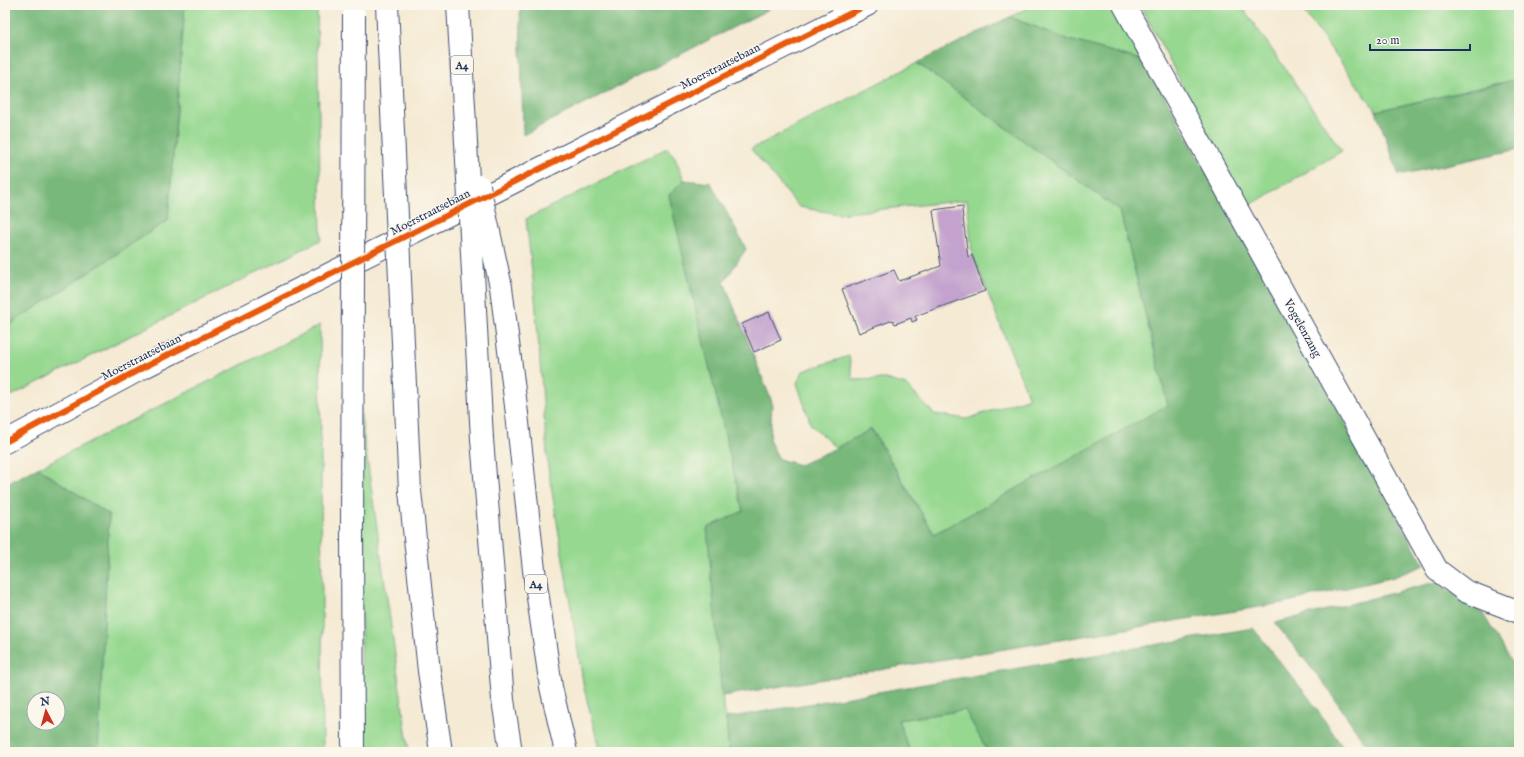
<svg xmlns="http://www.w3.org/2000/svg" width="1524" height="757" font-family="'IM FELL English',serif">
<style>
.green{fill:#96d890;stroke:#588477}
.forest{fill:#78b87a;stroke:#4a746c;fill-rule:evenodd}
.building{fill:#c3a3cd}
.lines{fill:none;stroke-linecap:round;stroke-linejoin:round}
.minor-casing{stroke:#3c4b70;stroke-width:24}
.highway-casing{stroke:#3c4b70;stroke-width:24}
.minor{stroke:#fff;stroke-width:22}
.highway{stroke:#fff;stroke-width:22}
.highway-bridge-casing{stroke:#3c4b70;stroke-width:24;stroke-linecap:butt}
.highway-bridge{stroke:#fff;stroke-width:22}
.cycleway-casing{stroke:#fbf7ec;stroke-width:8}
.cycleway{stroke:#e8590c;stroke-width:6}
.labels{text-anchor:middle;stroke-width:3;stroke-linejoin:round;paint-order:stroke}
.shield{fill:#fbf7ec;stroke:#5e6b89;stroke-width:1}
.shield-label{font-size:11px;font-weight:bold;fill:#1b2f5e}
.street-label{font-size:12px;fill:#1b2f5e;stroke:#fbf7ec}
</style>
<rect width="100%" height="100%" fill="#fbf7ec"/>
<filter id="ink" filterUnits="userSpaceOnUse"><feTurbulence type="fractalNoise" baseFrequency=".025" numOctaves="2"/><feDisplacementMap in="SourceGraphic" scale="8" xChannelSelector="R" yChannelSelector="G"/><feConvolveMatrix kernelMatrix="1 2 1 2 8 2 1 2 1" color-interpolation-filters="sRGB"/></filter>
<filter id="wash" filterUnits="userSpaceOnUse"><feTurbulence type="fractalNoise" baseFrequency=".012" numOctaves="4" result="noise"/><feDisplacementMap in="SourceGraphic" scale="16" xChannelSelector="R" yChannelSelector="G"/><feGaussianBlur stdDeviation="0.9" result="paint"/><feColorMatrix in="noise" values="0 0 0 0 0 0 0 0 0 0 0 0 0 0 0 0 0 1.4 0 .05"/><feComposite in="paint" operator="in"/></filter>
<g filter="url(#wash)">
<rect width="100%" height="100%" fill="#f5ead3"/>
<g class="green">
<path d="M 185,5 L 317,5 L 321,240 L 5,399 L 5,328 L 168,220 Z"/>
<path d="M 1034,5 L 1115,5 L 1145,61 L 1066,39 L 1010,17 Z"/>
<path d="M 1140,5 L 1241,5 L 1342,151 L 1247,207 Z"/>
<path d="M 1299,5 L 1519,5 L 1519,79 L 1376,111 Z"/>
<path d="M 917,63 L 1120,211 L 1168,406 L 934,534 L 872,429 L 836,448 L 811,425 L 797,383 L 803,371 L 849,356 L 853,380 L 885,379 L 906,385 L 934,414 L 967,419 L 1029,398 L 972,253 L 967,200 L 838,214 L 799,207 L 751,149 Z"/>
<path d="M 667,148 L 675,157 L 684,180 L 669,195 L 743,511 L 722,696 L 726,718 L 729,752 L 600,752 L 584,688 L 548,467 L 535,298 L 526,219 Z"/>
<path d="M 320,325 L 323,752 L 98,752 L 109,515 L 38,468 Z"/>
<path d="M 360,409 L 409,752 L 362,752 Z"/>
<path d="M 965,710 L 988,752 L 910,752 L 898,720 Z"/>
</g>
<g class="forest">
<path d="M 5,5 L 185,5 L 168,220 L 5,328 Z"/>
<path d="M 520,5 L 650,5 L 652,7 L 657,5 L 777,5 L 523,135 Z"/>
<path d="M 1010,17 L 1066,39 L 1145,61 L 1424,565 L 1394,577 L 1283,603 L 722,696 L 707,528 L 743,511 L 669,195 L 684,180 L 711,183 L 746,249 L 724,282 L 772,402 L 770,442 L 779,459 L 800,465 L 836,448 L 871,429 L 934,534 L 1168,405 L 1120,211 L 917,63 Z"/>
<path d="M 1519,79 L 1519,149 L 1399,175 L 1376,111 Z"/>
<path d="M 38,468 L 109,515 L 98,752 L 11,752 L 5,742 L 5,484 ZM 34,699 L 58,699 L 58,723 L 34,723 Z"/>
<path d="M 1436,582 L 1482,612 L 1514,666 L 1519,671 L 1519,752 L 1371,752 L 1326,686 L 1275,623 Z"/>
<path d="M 1253,628 L 1309,698 L 1346,752 L 988,752 L 965,710 L 898,720 L 910,752 L 729,752 L 726,718 Z"/>
</g>
<g id="blocks">
<g class="building">
<path d="M 963,206 L 963,209 L 962,210 L 968,257 L 972,255 L 985,291 L 915,316 L 917,320 L 912,322 L 911,318 L 895,324 L 893,320 L 859,333 L 842,289 L 894,270 L 899,281 L 941,266 L 933,210 Z"/>
<path d="M 769,312 L 781,340 L 754,352 L 742,324 Z"/>
</g>
</g>
</g>
<g filter="url(#ink)">
<use href="#blocks" fill-opacity="0" stroke="#3c4b70" stroke-width="1"/>
<g class="lines">
<g class="minor-casing">
<g id="minor">
<path d="M 1124,5 L 1437,570 L 1465,591 L 1519,612"/>
<path d="M 5,442 L 144,367 L 867,5"/>
</g>
</g>
<g class="highway-casing">
<g id="highway">
<path d="M 458,5 L 465,124"/>
<path d="M 517,414 L 534,570 L 551,687 L 566,752"/>
<path d="M 482,439 L 503,700 L 511,752"/>
<path d="M 410,491 L 429,671 L 441,752"/>
<path d="M 352,533 L 353,752"/>
</g>
</g>
<use href="#minor" class="minor"/>
<use href="#highway" class="highway"/>
<g class="highway-bridge-casing">
<g id="highway-bridge">
<path d="M 387,5 L 410,491"/>
<path d="M 465,124 L 482,439"/>
<path d="M 479,186 L 501,287 L 517,414"/>
<path d="M 352,533 L 354,15"/>
</g>
</g>
<use href="#highway-bridge" class="highway-bridge"/>
<g class="cycleway-casing">
<path id="cycleway" d="M 5,442 L 144,367 L 867,5"/>
</g>
<use href="#cycleway" class="cycleway"/>
</g>
</g>
<g class="labels">
<g class="shield">
<rect x="451" y="56" width="22" height="18" rx="3"/>
<rect x="525" y="575" width="22" height="18" rx="3"/>
</g>
<g class="shield-label">
<text x="462" y="69">A4</text>
<text x="536" y="588">A4</text>
</g>
<g class="street-label">
<text transform="translate(720 66) rotate(-27)" y="4">Moerstraatsebaan</text>
<text transform="translate(430 212) rotate(-27)" y="4">Moerstraatsebaan</text>
<text transform="translate(1303 328) rotate(61)" y="4">Vogelenzang</text>
<text transform="translate(141 357) rotate(-27)" y="4">Moerstraatsebaan</text>
</g>
</g>
<rect width="1524" height="757" fill="none" stroke="#fbf7ec" stroke-width="20"/>
<g transform="translate(46 711) rotate(354)"><circle r="19" fill="#fbf7ec" stroke="#a1a7b3"/>
<path d="M0-3L7 15L0 10L-7 15Z" fill="#c8321e"/>
<text y="-6" font-size="11" font-weight="bold" text-anchor="middle" fill="#1b2f5e">N</text>
</g>
<path d="M1370 44v6h100v-6" fill="none" stroke="#1b2f5e" stroke-width="2"/>
<text x="1376" y="44" font-size="12" fill="#1b2f5e" stroke="#fbf7ec" stroke-width="3" paint-order="stroke">20 m</text>
</svg>
